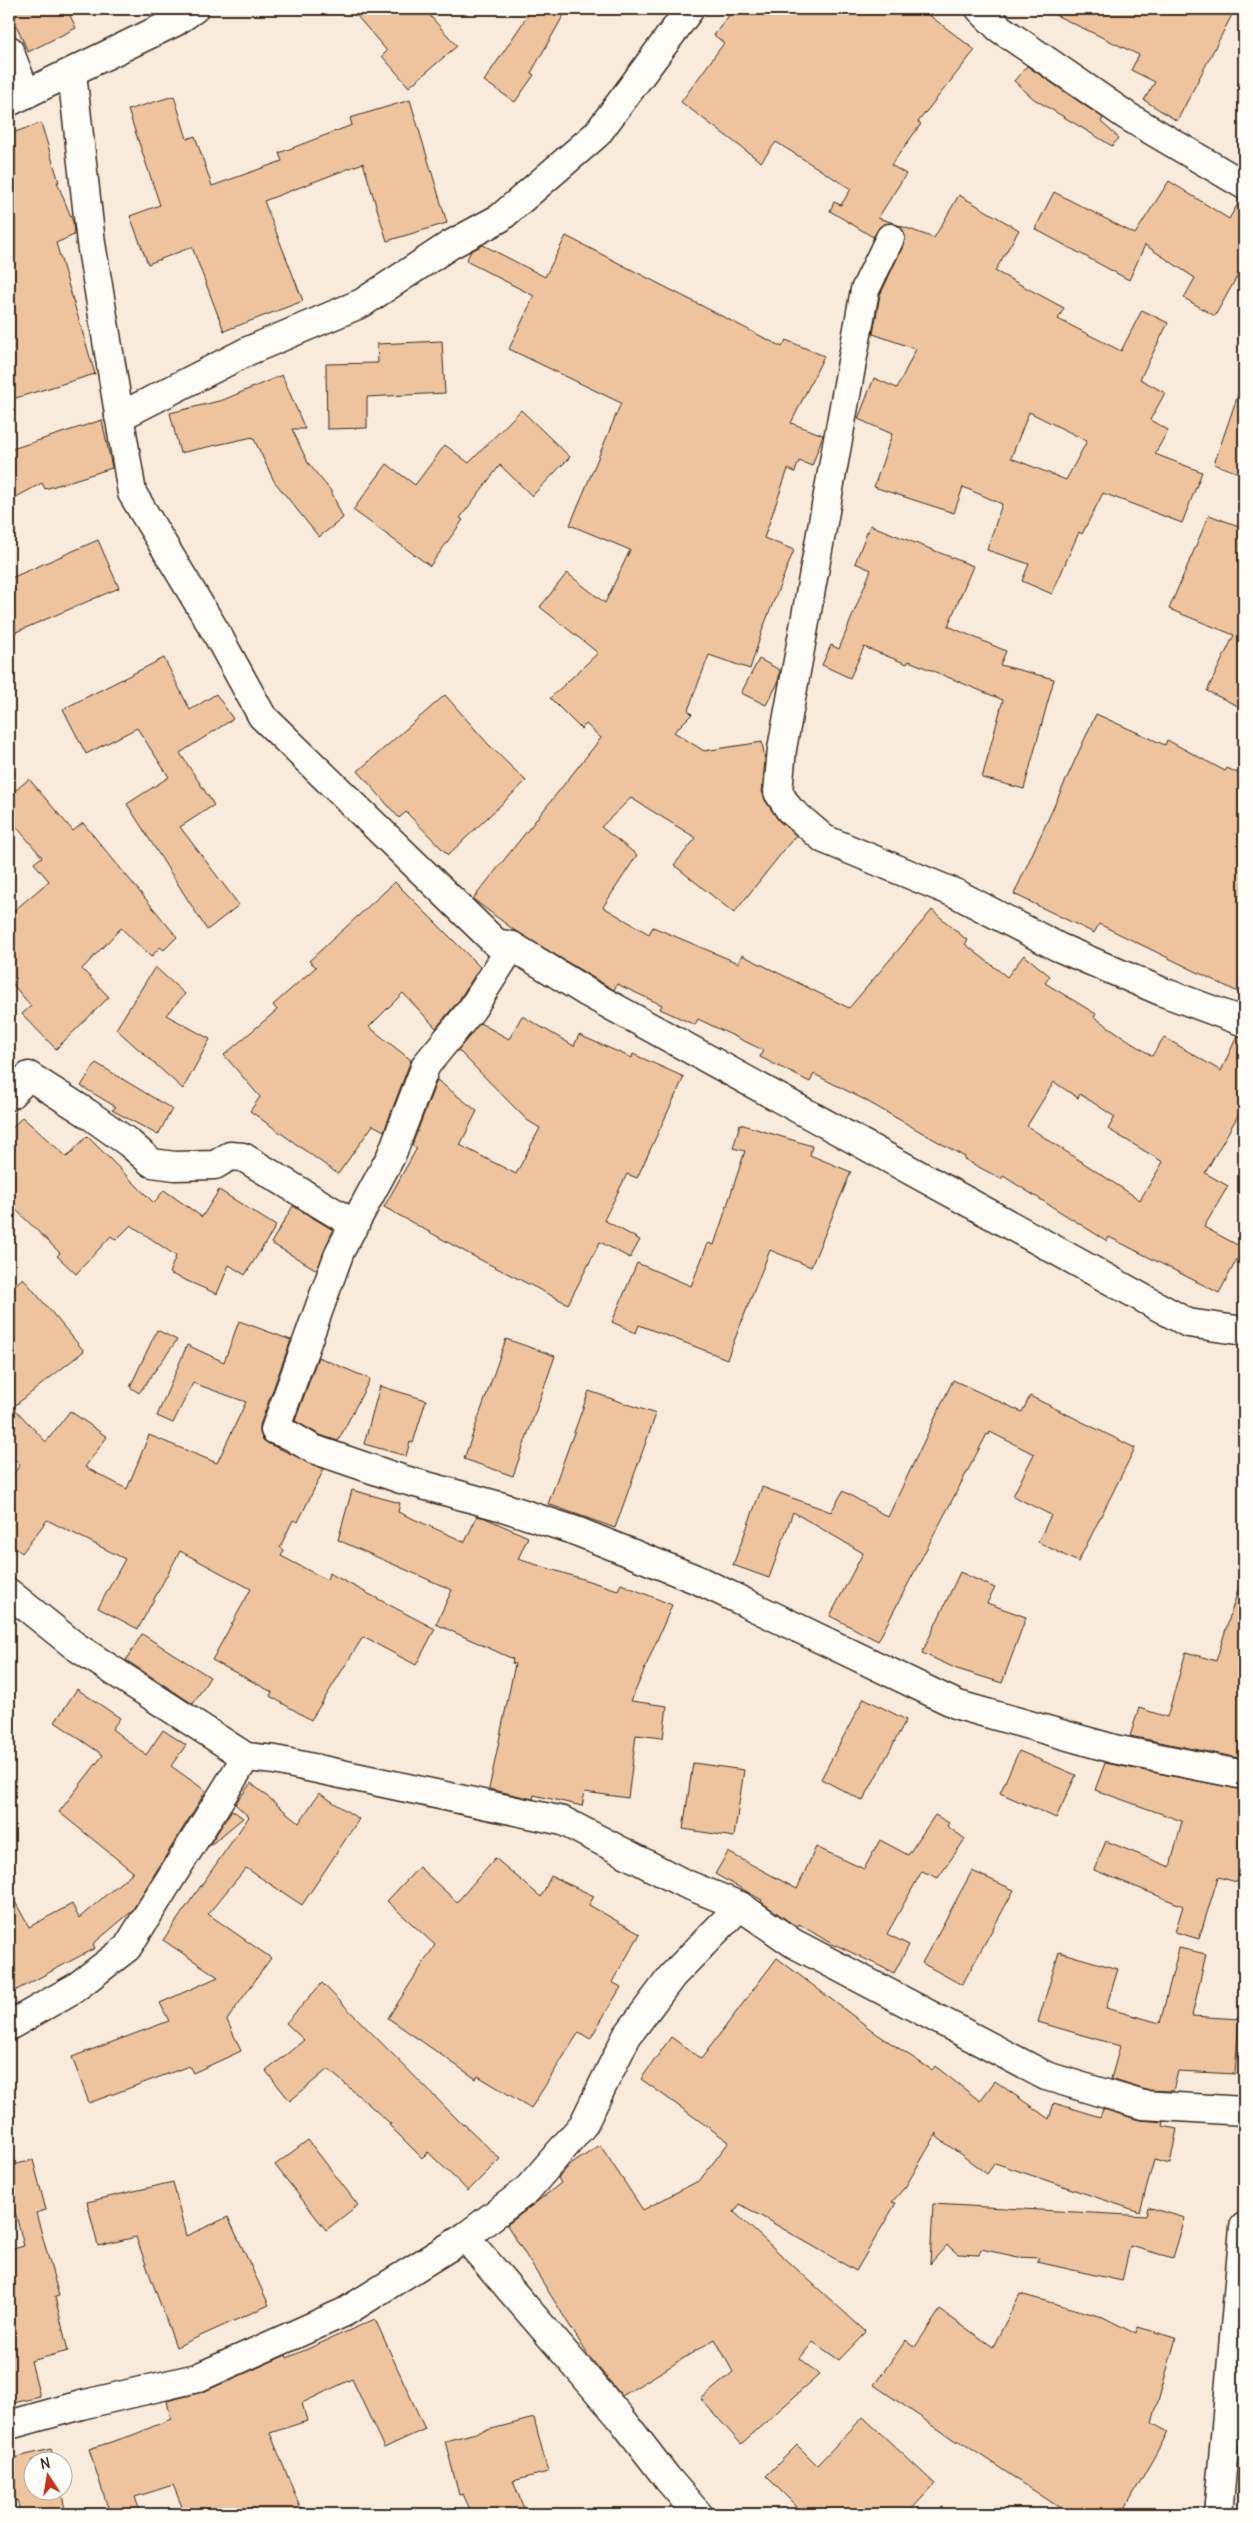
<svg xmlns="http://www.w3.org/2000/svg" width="1253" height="2523" font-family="Delius,sans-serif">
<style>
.building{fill:#eec49e;stroke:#3b2a1e;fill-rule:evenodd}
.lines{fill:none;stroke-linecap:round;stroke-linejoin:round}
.minor-casing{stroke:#3b2a1e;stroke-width:31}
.tertiary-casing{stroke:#3b2a1e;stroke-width:31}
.minor{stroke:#fdfcf7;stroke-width:28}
.tertiary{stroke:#fdfcf7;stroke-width:28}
</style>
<rect width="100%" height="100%" fill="#f8ebdc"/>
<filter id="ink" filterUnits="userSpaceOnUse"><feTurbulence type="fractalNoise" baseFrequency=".02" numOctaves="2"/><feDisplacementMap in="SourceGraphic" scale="10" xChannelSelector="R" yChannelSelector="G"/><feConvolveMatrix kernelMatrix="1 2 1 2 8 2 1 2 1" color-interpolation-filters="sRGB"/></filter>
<g filter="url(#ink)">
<g class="building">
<path d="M 9,9 L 67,9 L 76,28 L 28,52 Z"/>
<path d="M 351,9 L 424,9 L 457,46 L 409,87 L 382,56 L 387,51 Z"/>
<path d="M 532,9 L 567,9 L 531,73 L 534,75 L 515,102 L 484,81 Z"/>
<path d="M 734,9 L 921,9 L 975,50 L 918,122 L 921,124 L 891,165 L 906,174 L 878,218 L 894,223 L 882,225 L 873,237 L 830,211 L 834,202 L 841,205 L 851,189 L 776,142 L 761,162 L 681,102 L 724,43 L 714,35 Z"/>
<path d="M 1043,9 L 1235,9 L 1177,121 L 1144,100 L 1155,82 L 1131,70 L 1139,55 Z"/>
<path d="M 1027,66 L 1103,118 L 1101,122 L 1119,138 L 1112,146 L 1034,99 L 1014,81 Z"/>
<path d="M 174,96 L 187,139 L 195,136 L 212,186 L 282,161 L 279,153 L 352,125 L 350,118 L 410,100 L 447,223 L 387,241 L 363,163 L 264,201 L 303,301 L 224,331 L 192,247 L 148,264 L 130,216 L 160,205 L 128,110 Z"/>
<path d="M 41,123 L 59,182 L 57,182 L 73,222 L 74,235 L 56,243 L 95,374 L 9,400 L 9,134 Z"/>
<path d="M 1169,181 L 1229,219 L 1240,200 L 1244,201 L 1244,264 L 1215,316 L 1184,298 L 1195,278 L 1145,245 L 1129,280 L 1035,229 L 1054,192 L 1135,234 Z"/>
<path d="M 959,195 L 1019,230 L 995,271 L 1064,308 L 1058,319 L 1121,351 L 1142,310 L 1168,323 L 1140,379 L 1165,393 L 1150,420 L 1168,430 L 1155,454 L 1202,472 L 1182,523 L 1103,493 L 1082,534 L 1079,532 L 1052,594 L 1022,581 L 1029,564 L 987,550 L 1002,504 L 963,487 L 954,513 L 874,487 L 892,434 L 858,419 L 874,378 L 897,388 L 916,349 L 873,334 L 880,295 L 904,244 L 905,236 L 898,225 L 934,238 ZM 1029,412 L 1087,441 L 1066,480 L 1011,458 Z"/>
<path d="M 566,236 L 782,347 L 786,340 L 824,356 L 791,423 L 823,435 L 812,466 L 799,461 L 795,472 L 788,469 L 764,538 L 794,550 L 763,628 L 750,669 L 709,655 L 688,710 L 692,714 L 674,732 L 704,751 L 762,742 L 765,760 L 762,791 L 765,800 L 779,821 L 796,835 L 734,913 L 674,865 L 696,838 L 631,798 L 601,827 L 637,855 L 603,907 L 649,934 L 653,927 L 738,963 L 742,955 L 849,1008 L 932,910 L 968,941 L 965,944 L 1007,977 L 1024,955 L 1050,976 L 1045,983 L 1096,1014 L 1094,1017 L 1152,1056 L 1164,1037 L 1221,1071 L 1237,1036 L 1244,1037 L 1244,1105 L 1205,1173 L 1228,1186 L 1204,1227 L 1243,1248 L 1219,1293 L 1109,1237 L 1107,1241 L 1003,1176 L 1001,1179 L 964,1159 L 965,1157 L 863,1099 L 814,1074 L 810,1082 L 760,1057 L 763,1050 L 698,1019 L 695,1025 L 660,1009 L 662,1005 L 617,984 L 614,990 L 514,930 L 473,899 L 601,738 L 586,724 L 581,729 L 550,698 L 598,653 L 540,607 L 567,573 L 605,603 L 630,550 L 570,525 L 621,403 L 509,349 L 534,296 L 466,261 L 471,251 L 483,245 L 545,277 ZM 1054,1082 L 1078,1098 L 1080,1094 L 1115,1117 L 1108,1129 L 1163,1162 L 1140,1200 L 1027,1126 Z"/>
<path d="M 442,341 L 445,393 L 367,397 L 367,428 L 327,429 L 326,364 L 378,363 L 377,344 Z"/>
<path d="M 282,375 L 305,429 L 292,429 L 308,463 L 331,491 L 343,518 L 319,537 L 274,481 L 253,437 L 180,453 L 170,413 L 223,400 Z"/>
<path d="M 1241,386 L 1244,386 L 1244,475 L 1214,464 Z"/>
<path d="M 521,410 L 570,457 L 532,496 L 500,465 L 460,518 L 463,520 L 430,566 L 353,510 L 387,464 L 415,485 L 445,445 L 469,463 Z"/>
<path d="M 102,420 L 112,468 L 45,489 L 42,483 L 9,501 L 9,450 Z"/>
<path d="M 1209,515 L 1244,528 L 1244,709 L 1207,691 L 1234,635 L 1169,609 Z"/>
<path d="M 870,525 L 973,566 L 948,626 L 1006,651 L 1000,665 L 1054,679 L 1024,789 L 982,778 L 1003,700 L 909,661 L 907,664 L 864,647 L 850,678 L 822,665 L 831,645 L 839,649 L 871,570 L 855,563 Z"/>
<path d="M 98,540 L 119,588 L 9,635 L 9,579 Z"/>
<path d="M 164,658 L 190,710 L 216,694 L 233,719 L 180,753 L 214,805 L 180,827 L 239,905 L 207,930 L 127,804 L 169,777 L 137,728 L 86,754 L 63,709 Z"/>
<path d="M 759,659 L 780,670 L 778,683 L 766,705 L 741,693 Z"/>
<path d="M 445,695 L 489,745 L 526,781 L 448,855 L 406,812 L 399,818 L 358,771 Z"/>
<path d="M 1096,714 L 1165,745 L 1167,740 L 1225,771 L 1227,768 L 1244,776 L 1244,995 L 1099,924 L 1094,933 L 1014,894 Z"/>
<path d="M 29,779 L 73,831 L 83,823 L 177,937 L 164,950 L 160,947 L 151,957 L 121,928 L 82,969 L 109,997 L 56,1049 L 22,1014 L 31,1006 L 9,980 L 9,915 L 49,881 L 34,863 L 42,857 L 9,818 L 9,796 Z"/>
<path d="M 395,882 L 480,967 L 459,1000 L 436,1028 L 403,993 L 369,1027 L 411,1060 L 384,1131 L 373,1125 L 338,1174 L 250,1111 L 260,1097 L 224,1055 L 277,1010 L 273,1005 L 316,967 L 309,961 Z"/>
<path d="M 155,967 L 185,994 L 166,1015 L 210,1039 L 183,1089 L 116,1029 Z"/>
<path d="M 522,1016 L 574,1046 L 579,1035 L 632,1058 L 633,1054 L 684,1077 L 637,1178 L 627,1174 L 604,1220 L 640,1240 L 630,1258 L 600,1242 L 568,1304 L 471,1255 L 384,1207 L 417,1148 L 412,1145 L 437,1080 L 477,1111 L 460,1145 L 516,1174 L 540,1128 L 527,1120 L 458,1050 L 480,1023 L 509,1039 Z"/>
<path d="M 96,1063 L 172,1109 L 158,1135 L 112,1110 L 116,1107 L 81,1086 Z"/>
<path d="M 22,1117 L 67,1157 L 87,1136 L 154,1203 L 164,1190 L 202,1217 L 219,1190 L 276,1226 L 245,1275 L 229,1265 L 217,1294 L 169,1273 L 176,1256 L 131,1225 L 116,1240 L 111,1236 L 76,1274 L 57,1256 L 60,1253 L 9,1203 L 9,1132 Z"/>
<path d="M 740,1124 L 812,1146 L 810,1155 L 851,1172 L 811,1267 L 770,1250 L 727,1359 L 639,1325 L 636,1333 L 612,1322 L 637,1263 L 691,1286 L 708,1243 L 714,1245 L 745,1151 L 733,1148 Z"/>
<path d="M 293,1206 L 333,1230 L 317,1270 L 271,1243 Z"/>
<path d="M 23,1278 L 84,1351 L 13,1407 L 46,1442 L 70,1411 L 107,1437 L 85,1467 L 127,1489 L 149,1435 L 217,1463 L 246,1402 L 193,1383 L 173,1423 L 157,1416 L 187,1345 L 224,1362 L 239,1321 L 291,1340 L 260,1425 L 260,1433 L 263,1440 L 269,1444 L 324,1469 L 298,1522 L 293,1520 L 280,1547 L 284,1550 L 281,1556 L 327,1580 L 329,1573 L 435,1629 L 416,1665 L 363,1637 L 311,1720 L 270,1696 L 272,1692 L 212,1660 L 251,1589 L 180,1551 L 138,1629 L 98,1608 L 125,1559 L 47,1520 L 22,1553 L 9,1543 L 9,1480 L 20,1465 L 9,1453 L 9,1290 Z"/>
<path d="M 157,1330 L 177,1340 L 139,1393 L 130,1387 Z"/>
<path d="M 506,1339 L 555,1356 L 513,1476 L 464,1459 Z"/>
<path d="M 318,1357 L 370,1379 L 338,1441 L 320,1435 L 295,1421 Z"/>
<path d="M 953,1380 L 1022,1412 L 1030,1396 L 1135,1448 L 1078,1562 L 1038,1542 L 1051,1515 L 1013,1496 L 1034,1454 L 990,1432 L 989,1435 L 987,1434 L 878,1641 L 830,1616 L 863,1553 L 793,1512 L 769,1578 L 733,1565 L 762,1487 L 831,1512 L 843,1491 L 888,1517 Z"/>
<path d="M 380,1386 L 426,1400 L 413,1443 L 410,1442 L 406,1456 L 364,1444 Z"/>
<path d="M 589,1391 L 656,1414 L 615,1528 L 548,1504 Z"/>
<path d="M 352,1490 L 400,1503 L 398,1512 L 465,1542 L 477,1516 L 485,1518 L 528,1537 L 518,1559 L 618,1590 L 621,1584 L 672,1605 L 631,1701 L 667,1706 L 663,1738 L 636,1735 L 628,1798 L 585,1792 L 582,1806 L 534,1795 L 533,1799 L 489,1789 L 515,1664 L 512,1663 L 513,1659 L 436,1624 L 452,1590 L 338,1540 Z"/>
<path d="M 960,1572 L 995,1588 L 987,1603 L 1026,1617 L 1002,1683 L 957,1669 L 922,1653 Z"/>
<path d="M 1239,1587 L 1244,1588 L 1244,1759 L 1130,1736 L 1139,1708 L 1167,1717 L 1186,1652 L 1216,1661 Z"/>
<path d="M 142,1634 L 210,1677 L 193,1704 L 126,1660 Z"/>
<path d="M 77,1689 L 120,1718 L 112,1729 L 146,1755 L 163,1730 L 186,1745 L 171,1766 L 206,1791 L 131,1912 L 93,1944 L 95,1948 L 9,1994 L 9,1891 L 29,1927 L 72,1904 L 79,1918 L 133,1872 L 59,1812 L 103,1755 L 55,1722 Z"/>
<path d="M 864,1698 L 906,1720 L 863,1801 L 821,1779 Z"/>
<path d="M 1019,1751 L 1076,1775 L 1056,1818 L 1000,1793 Z"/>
<path d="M 693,1763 L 744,1770 L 734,1837 L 683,1829 Z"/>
<path d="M 1105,1763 L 1244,1790 L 1244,1884 L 1218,1877 L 1199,1939 L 1175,1932 L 1183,1906 L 1094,1870 L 1106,1841 L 1170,1867 L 1182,1821 L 1095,1790 Z"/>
<path d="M 251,1783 L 299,1823 L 319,1793 L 359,1819 L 302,1905 L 246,1868 L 208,1914 L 271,1958 L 227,2020 L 241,2051 L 193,2073 L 189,2066 L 89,2103 L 72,2057 L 169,2021 L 160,2003 L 218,1977 L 163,1940 L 249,1817 L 235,1804 Z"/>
<path d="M 232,1810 L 243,1818 L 208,1847 Z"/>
<path d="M 935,1815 L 949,1823 L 947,1826 L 965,1839 L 938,1878 L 922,1871 L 887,1934 L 909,1945 L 894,1973 L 836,1945 L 835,1946 L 799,1924 L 797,1927 L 761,1902 L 762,1900 L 715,1874 L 728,1852 L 797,1889 L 816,1847 L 864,1869 L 880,1840 L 908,1855 Z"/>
<path d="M 495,1858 L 541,1897 L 551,1876 L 594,1896 L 589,1905 L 640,1934 L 612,1982 L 621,1987 L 590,2039 L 579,2032 L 531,2108 L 478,2076 L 476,2079 L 388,2018 L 435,1945 L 387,1901 L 419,1867 L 457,1902 Z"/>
<path d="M 972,1871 L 1014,1890 L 962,1985 L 922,1963 Z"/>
<path d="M 1179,1948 L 1206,1954 L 1192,2016 L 1239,2019 L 1235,2074 L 1178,2071 L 1173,2091 L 1146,2090 L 1111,2079 L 1120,2046 L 1038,2022 L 1059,1952 L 1118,1969 L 1106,2008 L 1160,2023 Z"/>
<path d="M 777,1958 L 877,2034 L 932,2070 L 935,2066 L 980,2101 L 995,2081 L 1049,2119 L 1054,2103 L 1100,2117 L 1103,2109 L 1139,2120 L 1164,2122 L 1163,2126 L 1177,2129 L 1170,2164 L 1154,2160 L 1140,2212 L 995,2163 L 987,2174 L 937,2137 L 937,2133 L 906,2186 L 892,2202 L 896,2203 L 856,2271 L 740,2204 L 734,2212 L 866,2332 L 839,2360 L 813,2342 L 800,2358 L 819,2375 L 741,2444 L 701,2399 L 733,2372 L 715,2339 L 622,2396 L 588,2355 L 507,2225 L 561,2183 L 558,2178 L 569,2166 L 600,2145 L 643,2210 L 700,2180 L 729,2142 L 641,2079 L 671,2037 L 701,2059 Z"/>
<path d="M 322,1983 L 463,2125 L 464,2124 L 500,2159 L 468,2191 L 428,2152 L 422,2158 L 389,2125 L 391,2124 L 328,2069 L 290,2101 L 266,2071 L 304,2040 L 286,2023 Z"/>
<path d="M 308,2140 L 358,2205 L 326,2230 L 275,2165 Z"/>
<path d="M 33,2160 L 46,2210 L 36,2213 L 59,2296 L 55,2297 L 68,2351 L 31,2361 L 40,2397 L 9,2404 L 9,2250 L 24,2246 L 9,2188 L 9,2166 Z"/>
<path d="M 173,2182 L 186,2236 L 228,2217 L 269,2305 L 176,2347 L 136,2237 L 98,2246 L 87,2202 Z"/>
<path d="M 933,2204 L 1146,2216 L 1148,2207 L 1185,2218 L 1173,2258 L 1130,2246 L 1122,2281 L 1037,2262 L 1039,2258 L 1018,2257 L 981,2249 L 979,2255 L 958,2254 L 947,2245 L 930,2264 Z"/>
<path d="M 1020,2294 L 1103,2317 L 1136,2334 L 1138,2327 L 1176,2338 L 1152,2423 L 1168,2432 L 1122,2514 L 1069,2514 L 958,2440 L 957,2442 L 874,2385 L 906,2340 L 915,2347 L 940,2310 L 993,2347 Z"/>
<path d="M 375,2319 L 425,2429 L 384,2448 L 352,2379 L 302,2403 L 307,2421 L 270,2433 L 303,2514 L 185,2514 L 173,2485 L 135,2497 L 141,2514 L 110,2514 L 89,2449 L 133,2435 L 171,2419 L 167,2401 L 203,2392 L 286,2355 L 287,2358 Z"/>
<path d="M 863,2417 L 935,2484 L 907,2514 L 804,2514 L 766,2476 L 797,2445 L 817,2465 Z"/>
<path d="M 534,2418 L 548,2472 L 513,2481 L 526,2514 L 472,2514 L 463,2494 L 459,2495 L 445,2441 Z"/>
<path d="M 51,2449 L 54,2460 L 32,2460 L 32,2490 L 61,2490 L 66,2514 L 21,2514 L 17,2500 L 9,2502 L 9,2459 Z"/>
</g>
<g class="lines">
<g class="minor-casing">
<g id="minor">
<path d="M 980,9 L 999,28 L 1127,116 L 1244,185"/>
<path d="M 9,50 L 26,94"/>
<path d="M 72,73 L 91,243 L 132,493 L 217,634 L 262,716 L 496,943 L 512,946 L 588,993 L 1188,1323 L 1244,1331"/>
<path d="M 9,102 L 175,22 L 194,9"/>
<path d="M 890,238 L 865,290 L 782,749 L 778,792 L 789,809 L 824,839 L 957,894 L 1058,947 L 1163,992 L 1244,1022"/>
<path d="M 119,417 L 248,351 L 362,303 L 450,245 L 500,218 L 597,134 L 690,9"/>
<path d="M 512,946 L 472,1009 L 426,1065 L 391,1156 L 340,1251 L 275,1430 L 291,1436 L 313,1449 L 401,1479 L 503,1507 L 576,1531 L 698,1580 L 958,1705 L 1114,1749 L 1244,1775"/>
<path d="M 9,1096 L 29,1076 L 87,1113 L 129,1143 L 152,1163 L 175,1166 L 215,1165 L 230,1156 L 243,1157 L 355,1225"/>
<path d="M 9,1593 L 75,1646 L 246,1757 L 275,1760 L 563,1821 L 681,1882 L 740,1906 L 793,1943 L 1046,2076 L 1143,2105 L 1244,2111"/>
<path d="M 9,2026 L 75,1988 L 127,1948 L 246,1757"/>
<path d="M 465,2237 L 620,2417 L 667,2478 L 698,2514"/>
<path d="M 9,2425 L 81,2405 L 197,2378 L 345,2312 L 465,2237 L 527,2190 L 583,2125 L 627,2036 L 672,1976 L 740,1906"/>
</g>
</g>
<g class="tertiary-casing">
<path id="tertiary" d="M 1218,2514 L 1244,2227"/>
</g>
<use href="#minor" class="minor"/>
<use href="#tertiary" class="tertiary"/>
</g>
</g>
<rect width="1253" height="2523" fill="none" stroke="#fdfcf7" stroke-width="30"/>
<rect x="15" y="15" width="1223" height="2493" fill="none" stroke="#3b2a1e" stroke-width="2" filter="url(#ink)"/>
<g transform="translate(48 2476) rotate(348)"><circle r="24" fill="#fdfcf7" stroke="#afa8a0"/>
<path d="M0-4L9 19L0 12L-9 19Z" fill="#c8321e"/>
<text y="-8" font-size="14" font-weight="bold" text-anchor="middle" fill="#3b2a1e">N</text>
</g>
</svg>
